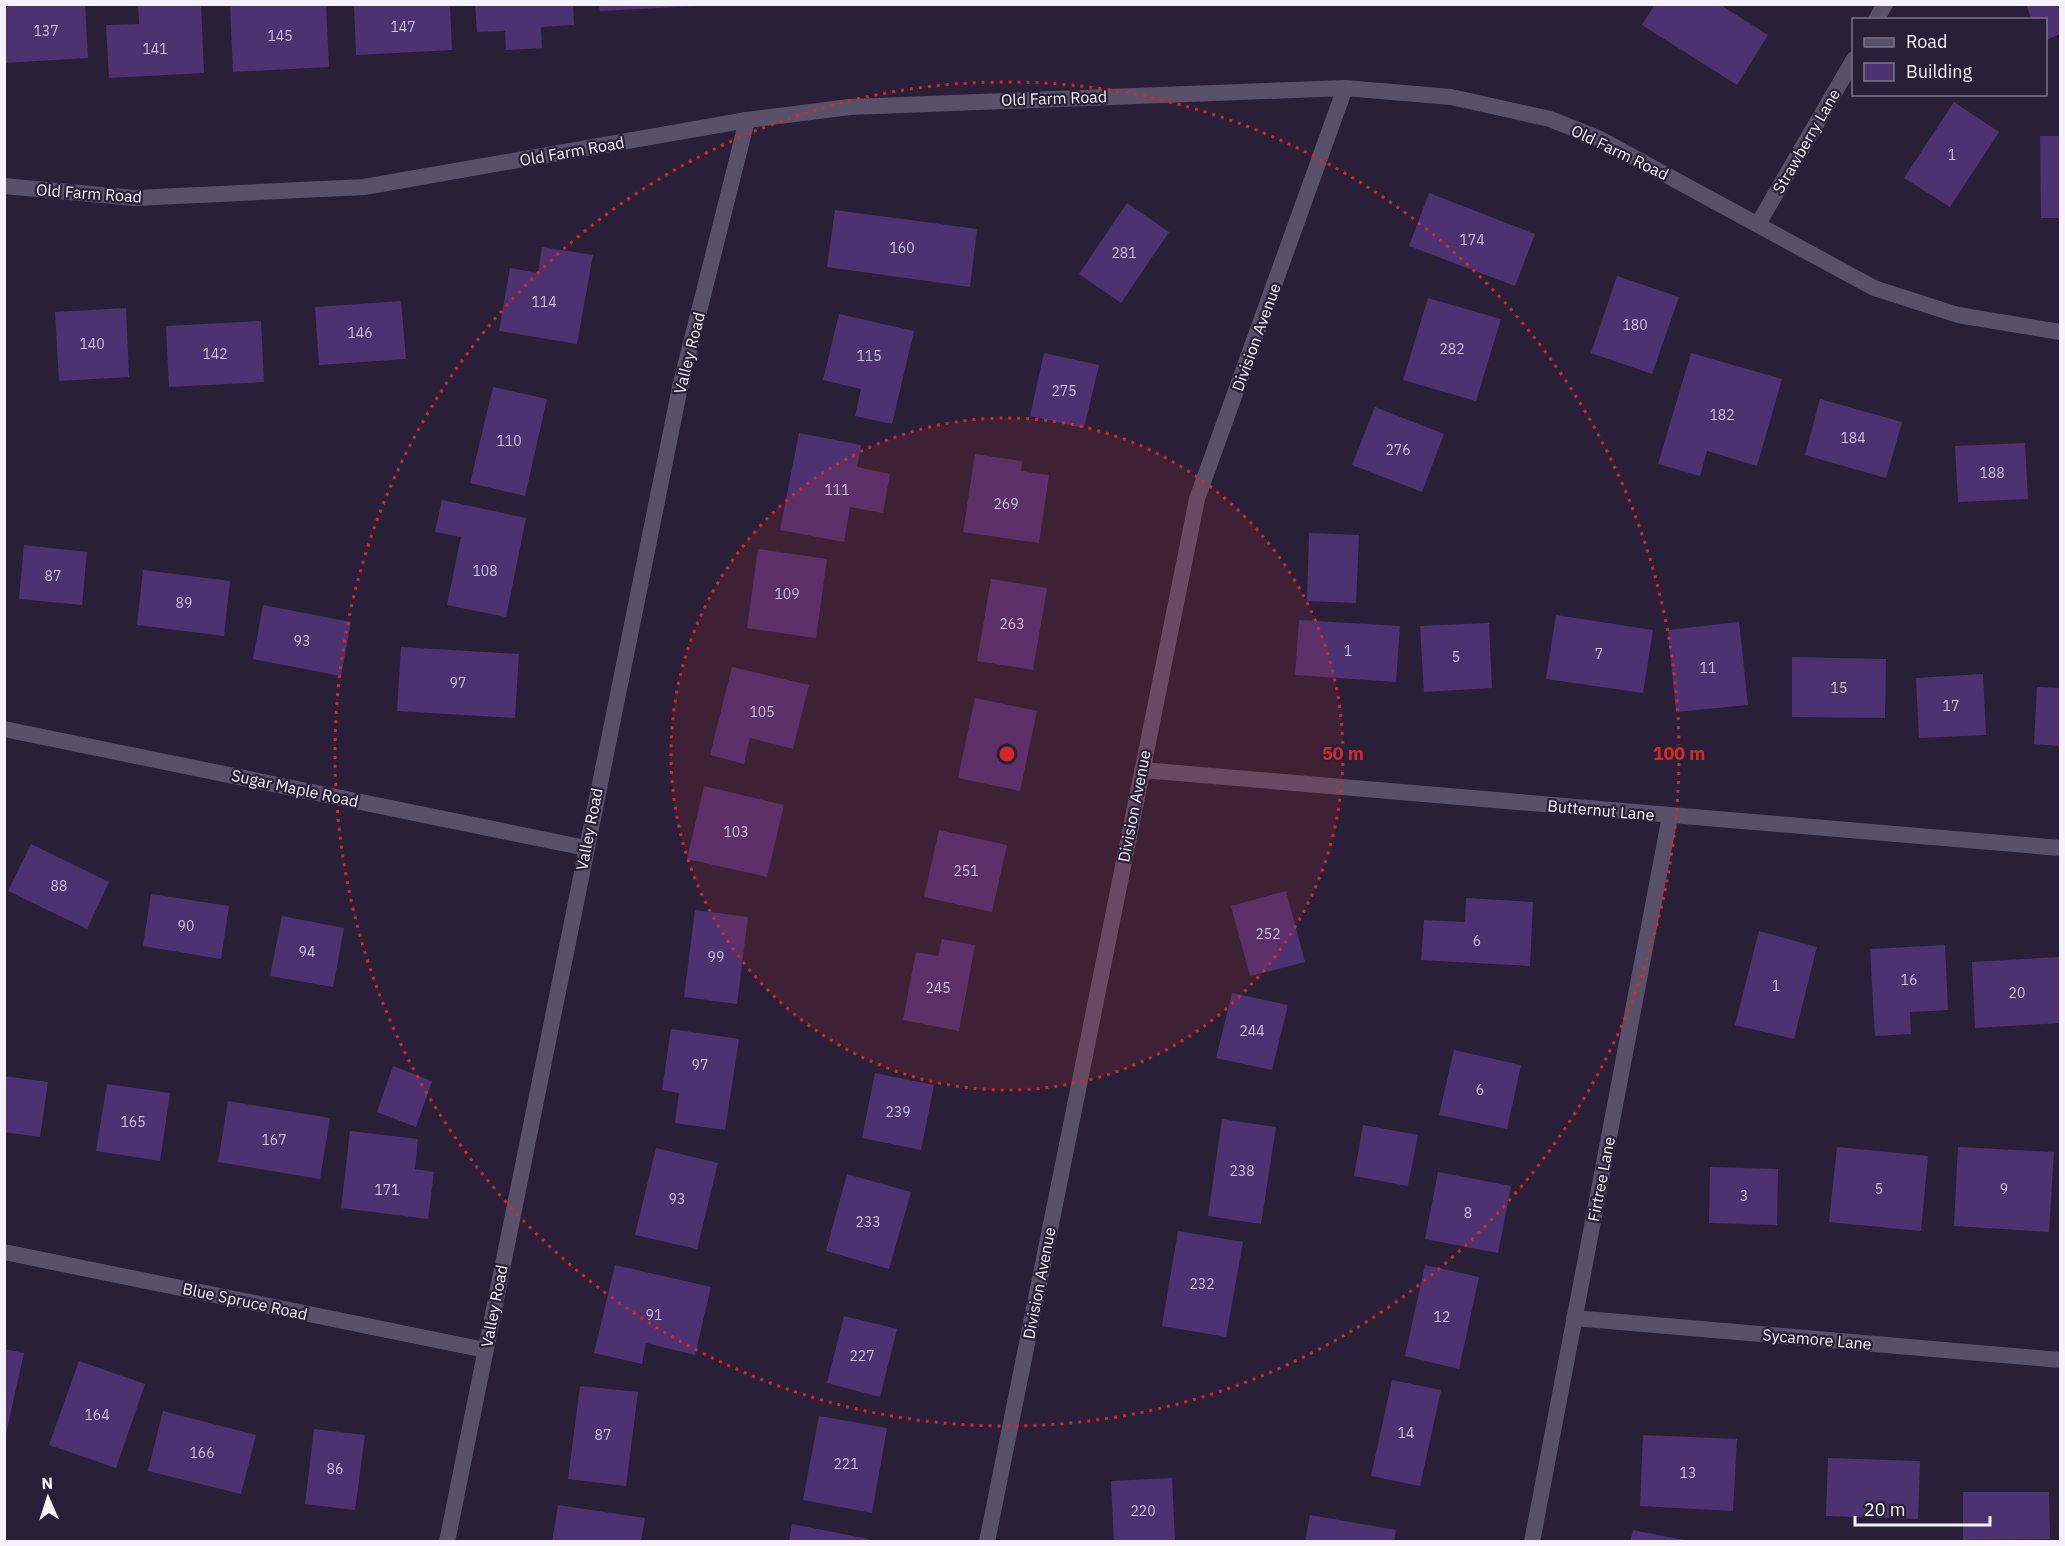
<svg xmlns="http://www.w3.org/2000/svg" width="2065" height="1546" font-family="'IBM Plex Sans',sans-serif">
<style>
.building{fill:#4c3271}
.lines{fill:none;stroke-linecap:round;stroke-linejoin:round}
.minor{stroke:#59506a;stroke-width:16}
.ring{fill:none;stroke:#d62828;stroke-width:3;stroke-dasharray:3 6}
.labels{text-anchor:middle;stroke-width:4.5;stroke-linejoin:round;paint-order:stroke}
.number-label{font-size:14px;fill:#cbc1db}
.street-label{font-size:16px;fill:#f5f1fe;stroke:#292037}
.centre{fill:#d62828;stroke:#292037;stroke-width:3}
.ring-label{font-size:18px;text-anchor:middle;font-weight:bold;fill:#d62828;stroke:#292037;stroke-width:4.5;stroke-linejoin:round;paint-order:stroke}
</style>
<rect width="100%" height="100%" fill="#292037"/>
<g class="building">
<path d="M 4,4 L 85,4 L 88,58 L 4,63 Z"/>
<path d="M 138,4 L 201,4 L 204,73 L 109,78 L 106,25 L 139,24 Z"/>
<path d="M 230,4 L 326,4 L 329,67 L 233,72 Z"/>
<path d="M 354,4 L 450,4 L 452,50 L 356,55 Z"/>
<path d="M 475,4 L 573,4 L 574,25 L 541,27 L 542,48 L 506,50 L 505,31 L 477,32 Z"/>
<path d="M 599,4 L 697,4 L 697,6 L 600,11 Z"/>
<path d="M 1655,4 L 1719,4 L 1768,35 L 1737,85 L 1642,25 Z"/>
<path d="M 2026,4 L 2060,4 L 2060,34 L 2046,40 L 2046,20 L 2032,20 Z"/>
<path d="M 1954,102 L 1999,132 L 1950,207 L 1904,178 Z"/>
<path d="M 2040,136 L 2060,136 L 2060,218 L 2041,218 Z"/>
<path d="M 1429,193 L 1535,234 L 1515,286 L 1409,246 Z"/>
<path d="M 1127,203 L 1169,232 L 1121,303 L 1079,274 Z"/>
<path d="M 835,210 L 977,229 L 970,287 L 827,267 Z"/>
<path d="M 542,247 L 593,255 L 577,344 L 499,331 L 510,268 L 538,273 Z"/>
<path d="M 1617,276 L 1679,297 L 1652,374 L 1591,353 Z"/>
<path d="M 1428,298 L 1501,319 L 1476,401 L 1403,380 Z"/>
<path d="M 401,301 L 406,359 L 319,365 L 315,307 Z"/>
<path d="M 126,308 L 129,377 L 59,381 L 55,312 Z"/>
<path d="M 839,314 L 914,331 L 892,424 L 855,416 L 861,389 L 823,380 Z"/>
<path d="M 261,321 L 264,382 L 169,387 L 166,326 Z"/>
<path d="M 1044,353 L 1099,365 L 1084,428 L 1030,416 Z"/>
<path d="M 1691,353 L 1782,379 L 1757,466 L 1707,451 L 1700,476 L 1658,464 Z"/>
<path d="M 493,387 L 547,399 L 525,496 L 470,483 Z"/>
<path d="M 1820,399 L 1902,422 L 1886,478 L 1805,455 Z"/>
<path d="M 1375,407 L 1444,434 L 1422,492 L 1352,465 Z"/>
<path d="M 799,433 L 861,445 L 857,467 L 890,474 L 883,513 L 850,507 L 844,542 L 780,530 Z"/>
<path d="M 2025,443 L 2028,499 L 1958,502 L 1955,446 Z"/>
<path d="M 975,454 L 1022,461 L 1021,471 L 1049,475 L 1039,543 L 963,532 Z"/>
<path d="M 442,500 L 526,518 L 506,617 L 447,605 L 461,537 L 435,532 Z"/>
<path d="M 1309,533 L 1359,535 L 1356,603 L 1307,601 Z"/>
<path d="M 24,545 L 87,552 L 82,605 L 19,599 Z"/>
<path d="M 758,549 L 827,559 L 816,638 L 747,628 Z"/>
<path d="M 143,570 L 230,581 L 224,636 L 137,625 Z"/>
<path d="M 991,579 L 1047,588 L 1033,670 L 977,661 Z"/>
<path d="M 263,605 L 351,622 L 341,676 L 253,659 Z"/>
<path d="M 1556,615 L 1653,630 L 1643,693 L 1546,679 Z"/>
<path d="M 1299,620 L 1400,626 L 1396,682 L 1295,675 Z"/>
<path d="M 1739,622 L 1748,705 L 1676,712 L 1668,630 Z"/>
<path d="M 1489,623 L 1492,688 L 1424,692 L 1420,626 Z"/>
<path d="M 401,647 L 519,654 L 515,718 L 397,711 Z"/>
<path d="M 1792,657 L 1886,659 L 1885,718 L 1792,717 Z"/>
<path d="M 732,667 L 809,685 L 793,749 L 750,738 L 744,764 L 710,755 Z"/>
<path d="M 1983,674 L 1986,735 L 1919,738 L 1916,678 Z"/>
<path d="M 2037,687 L 2060,688 L 2060,746 L 2034,744 Z"/>
<path d="M 975,698 L 1037,711 L 1020,791 L 958,778 Z"/>
<path d="M 704,786 L 784,805 L 767,877 L 687,859 Z"/>
<path d="M 939,830 L 1007,845 L 992,912 L 924,897 Z"/>
<path d="M 31,844 L 109,882 L 87,929 L 8,891 Z"/>
<path d="M 1286,891 L 1305,962 L 1250,976 L 1231,906 Z"/>
<path d="M 151,894 L 229,906 L 221,959 L 143,946 Z"/>
<path d="M 1466,898 L 1533,902 L 1530,966 L 1421,960 L 1424,920 L 1465,922 Z"/>
<path d="M 695,910 L 748,917 L 737,1004 L 684,997 Z"/>
<path d="M 282,916 L 344,928 L 333,987 L 270,976 Z"/>
<path d="M 1759,931 L 1817,947 L 1794,1039 L 1735,1025 Z"/>
<path d="M 942,939 L 975,945 L 959,1031 L 903,1020 L 916,952 L 938,956 Z"/>
<path d="M 1945,945 L 1948,1010 L 1910,1012 L 1911,1034 L 1875,1036 L 1870,949 Z"/>
<path d="M 2060,957 L 2060,1023 L 1975,1028 L 1972,962 Z"/>
<path d="M 1232,993 L 1288,1005 L 1272,1070 L 1216,1058 Z"/>
<path d="M 671,1029 L 739,1039 L 725,1130 L 675,1123 L 679,1093 L 662,1090 Z"/>
<path d="M 1454,1050 L 1521,1065 L 1507,1129 L 1439,1115 Z"/>
<path d="M 393,1066 L 432,1081 L 416,1127 L 377,1112 Z"/>
<path d="M 875,1073 L 934,1085 L 921,1150 L 862,1138 Z"/>
<path d="M 4,1076 L 48,1082 L 40,1137 L 4,1132 Z"/>
<path d="M 107,1084 L 170,1093 L 160,1161 L 96,1151 Z"/>
<path d="M 228,1101 L 330,1118 L 320,1179 L 218,1162 Z"/>
<path d="M 1222,1119 L 1276,1127 L 1261,1224 L 1208,1216 Z"/>
<path d="M 1363,1125 L 1418,1135 L 1408,1186 L 1354,1176 Z"/>
<path d="M 350,1131 L 418,1139 L 415,1169 L 434,1172 L 428,1219 L 341,1208 Z"/>
<path d="M 1837,1147 L 1928,1156 L 1921,1231 L 1829,1222 Z"/>
<path d="M 1958,1147 L 2054,1152 L 2049,1232 L 1954,1226 Z"/>
<path d="M 656,1148 L 718,1163 L 697,1249 L 635,1235 Z"/>
<path d="M 1710,1167 L 1778,1169 L 1777,1225 L 1709,1223 Z"/>
<path d="M 1438,1172 L 1511,1186 L 1498,1253 L 1425,1239 Z"/>
<path d="M 847,1174 L 911,1192 L 889,1269 L 826,1251 Z"/>
<path d="M 1178,1231 L 1243,1242 L 1226,1337 L 1162,1326 Z"/>
<path d="M 615,1265 L 711,1287 L 695,1355 L 646,1343 L 642,1364 L 594,1353 Z"/>
<path d="M 1425,1265 L 1479,1277 L 1459,1369 L 1405,1356 Z"/>
<path d="M 844,1316 L 897,1329 L 880,1397 L 827,1383 Z"/>
<path d="M 4,1349 L 24,1353 L 5,1438 L 4,1438 Z"/>
<path d="M 79,1361 L 145,1384 L 116,1468 L 49,1445 Z"/>
<path d="M 1392,1380 L 1441,1390 L 1420,1486 L 1371,1476 Z"/>
<path d="M 580,1386 L 638,1392 L 626,1486 L 568,1479 Z"/>
<path d="M 163,1411 L 256,1435 L 241,1494 L 148,1471 Z"/>
<path d="M 819,1416 L 887,1428 L 872,1513 L 803,1500 Z"/>
<path d="M 314,1429 L 365,1435 L 355,1510 L 305,1504 Z"/>
<path d="M 1643,1435 L 1737,1439 L 1733,1511 L 1640,1506 Z"/>
<path d="M 1828,1458 L 1920,1461 L 1918,1519 L 1826,1516 Z"/>
<path d="M 1172,1478 L 1175,1542 L 1114,1542 L 1111,1481 Z"/>
<path d="M 1963,1492 L 2049,1492 L 2050,1539 L 1963,1540 Z"/>
<path d="M 558,1505 L 645,1518 L 641,1542 L 552,1542 Z"/>
<path d="M 1310,1515 L 1396,1530 L 1394,1542 L 1305,1542 Z"/>
<path d="M 792,1524 L 869,1539 L 869,1542 L 789,1542 Z"/>
<path d="M 1633,1530 L 1683,1540 L 1683,1542 L 1630,1542 Z"/>
</g>
<g class="lines">
<g class="minor">
<path d="M 1876,20 L 1885,4"/>
<path d="M 4,186 L 135,198 L 364,187 L 747,120 L 850,107 L 1345,88 L 1451,97 L 1550,119 L 1600,139 L 1874,288 L 1958,315 L 2060,332"/>
<path d="M 1758,224 L 1854,59"/>
<path d="M 4,729 L 586,848"/>
<path d="M 1142,770 L 2060,848"/>
<path d="M 4,1252 L 485,1350"/>
<path d="M 1574,1318 L 2060,1360"/>
<path d="M 447,1542 L 680,387 L 747,120"/>
<path d="M 987,1542 L 1197,499 L 1345,88"/>
<path d="M 1532,1542 L 1670,816"/>
</g>
</g>
<circle cx="1007" cy="754" r="336" fill="#d62828" fill-opacity=".12"/>
<g class="ring">
<circle cx="1007" cy="754" r="336"/>
<circle cx="1007" cy="754" r="672"/>
</g>
<g class="labels">
<g class="number-label">
<text x="403" y="32">147</text>
<text x="46" y="36">137</text>
<text x="280" y="41">145</text>
<text x="155" y="54">141</text>
<text x="1952" y="160">1</text>
<text x="1472" y="245">174</text>
<text x="902" y="253">160</text>
<text x="1124" y="258">281</text>
<text x="544" y="307">114</text>
<text x="1635" y="330">180</text>
<text x="360" y="338">146</text>
<text x="92" y="349">140</text>
<text x="1452" y="354">282</text>
<text x="215" y="359">142</text>
<text x="869" y="361">115</text>
<text x="1064" y="396">275</text>
<text x="1722" y="420">182</text>
<text x="1853" y="443">184</text>
<text x="509" y="446">110</text>
<text x="1398" y="455">276</text>
<text x="1992" y="478">188</text>
<text x="837" y="495">111</text>
<text x="1006" y="509">269</text>
<text x="485" y="576">108</text>
<text x="53" y="581">87</text>
<text x="787" y="599">109</text>
<text x="184" y="608">89</text>
<text x="1012" y="629">263</text>
<text x="302" y="646">93</text>
<text x="1348" y="656">1</text>
<text x="1599" y="659">7</text>
<text x="1456" y="662">5</text>
<text x="1708" y="673">11</text>
<text x="458" y="688">97</text>
<text x="1839" y="693">15</text>
<text x="1951" y="711">17</text>
<text x="762" y="717">105</text>
<text x="736" y="837">103</text>
<text x="966" y="876">251</text>
<text x="59" y="891">88</text>
<text x="186" y="931">90</text>
<text x="1268" y="939">252</text>
<text x="1477" y="946">6</text>
<text x="307" y="957">94</text>
<text x="716" y="962">99</text>
<text x="1909" y="985">16</text>
<text x="1776" y="991">1</text>
<text x="938" y="993">245</text>
<text x="2017" y="998">20</text>
<text x="1252" y="1036">244</text>
<text x="700" y="1070">97</text>
<text x="1480" y="1095">6</text>
<text x="898" y="1117">239</text>
<text x="133" y="1127">165</text>
<text x="274" y="1145">167</text>
<text x="1242" y="1176">238</text>
<text x="1879" y="1194">5</text>
<text x="2004" y="1194">9</text>
<text x="387" y="1195">171</text>
<text x="1744" y="1201">3</text>
<text x="677" y="1204">93</text>
<text x="1468" y="1218">8</text>
<text x="868" y="1227">233</text>
<text x="1202" y="1289">232</text>
<text x="654" y="1320">91</text>
<text x="1442" y="1322">12</text>
<text x="862" y="1361">227</text>
<text x="97" y="1420">164</text>
<text x="1406" y="1438">14</text>
<text x="603" y="1440">87</text>
<text x="202" y="1458">166</text>
<text x="846" y="1469">221</text>
<text x="335" y="1474">86</text>
<text x="1688" y="1478">13</text>
<text x="1143" y="1516">220</text>
</g>
<g class="street-label">
<text transform="translate(1054 98) rotate(-2)" y="6">Old Farm Road</text>
<text transform="translate(1806 141) rotate(-60)" y="6">Strawberry Lane</text>
<text transform="translate(572 151) rotate(-10)" y="6">Old Farm Road</text>
<text transform="translate(1620 152) rotate(26)" y="6">Old Farm Road</text>
<text transform="translate(89 193) rotate(4)" y="6">Old Farm Road</text>
<text transform="translate(1256 337) rotate(-70)" y="6">Division Avenue</text>
<text transform="translate(689 353) rotate(-76)" y="6">Valley Road</text>
<text transform="translate(295 788) rotate(12)" y="6">Sugar Maple Road</text>
<text transform="translate(1134 806) rotate(-79)" y="6">Division Avenue</text>
<text transform="translate(1601 810) rotate(5)" y="6">Butternut Lane</text>
<text transform="translate(589 829) rotate(-79)" y="6">Valley Road</text>
<text transform="translate(1601 1179) rotate(-79)" y="6">Firtree Lane</text>
<text transform="translate(1039 1283) rotate(-79)" y="6">Division Avenue</text>
<text transform="translate(245 1301) rotate(12)" y="6">Blue Spruce Road</text>
<text transform="translate(494 1306) rotate(-79)" y="6">Valley Road</text>
<text transform="translate(1817 1339) rotate(5)" y="6">Sycamore Lane</text>
</g>
</g>
<circle cx="1007" cy="754" r="9" class="centre"/>
<g class="ring-label">
<text x="1343" y="760">50 m</text>
<text x="1679" y="760">100 m</text>
</g>
<rect width="2065" height="1546" fill="none" stroke="#f5f1fe" stroke-width="12"/>
<rect x="1852" y="18" width="195" height="78" fill="#292037" stroke="#7b7487" stroke-width="1.5"/>
<rect x="1864" y="38" width="30" height="9" fill="#59506a" stroke="#7b7487" stroke-width="1.5"/>
<text x="1906" y="48" font-size="18" fill="#f5f1fe">Road</text>
<rect x="1864" y="63" width="30" height="18" fill="#4c3271" stroke="#7b7487" stroke-width="1.5"/>
<text x="1906" y="78" font-size="18" fill="#f5f1fe">Building</text>
<g transform="translate(48 1498) rotate(357)" stroke="#292037" stroke-width="4.5" paint-order="stroke">
<path d="M0-4.5L10 22L0 15L-10 22Z" fill="#f5f1fe"/>
<text y="-9" font-size="16" font-weight="bold" text-anchor="middle" fill="#f5f1fe">N</text>
</g>
<path d="M1855 1516v9h135v-9" fill="none" stroke="#f5f1fe" stroke-width="3"/>
<text x="1864" y="1516" font-size="18" fill="#f5f1fe" stroke="#292037" stroke-width="4.5" paint-order="stroke">20 m</text>
</svg>
